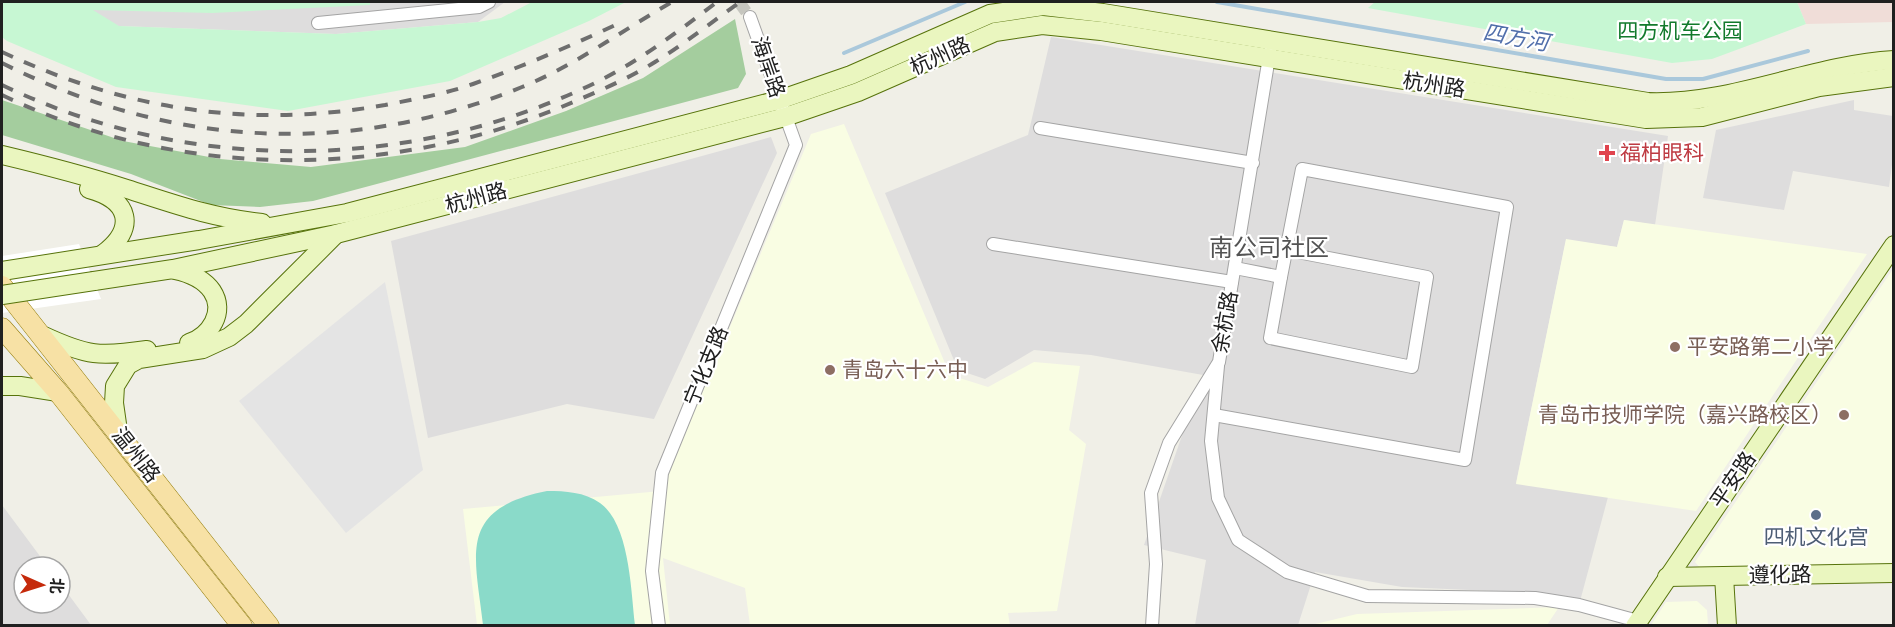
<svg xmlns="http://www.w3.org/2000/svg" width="1895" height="627" font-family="'Asap Condensed','Noto Sans SC',sans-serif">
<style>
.residential{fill:#dedddd}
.commercial{fill:#f0ddd8}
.education{fill:#f9fde3}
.forest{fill:#a4cd9e}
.park{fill:#c7f7d3}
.pitch{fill:#8adac9}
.parking{fill:#e4e4e4}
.pier{fill:#fff}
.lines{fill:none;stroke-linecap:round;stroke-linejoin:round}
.stream{stroke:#aac8db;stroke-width:4}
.street-tunnel{stroke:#c6c6bf;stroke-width:12;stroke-dasharray:12 6;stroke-linecap:butt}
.street-casing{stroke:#a4a4a4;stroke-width:14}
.secondary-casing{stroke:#57730b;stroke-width:20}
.primary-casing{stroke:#947d09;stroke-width:21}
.street{stroke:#fff;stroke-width:12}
.secondary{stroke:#eaf6bf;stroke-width:18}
.primary{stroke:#f7e1a5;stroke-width:20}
.rail{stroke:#6e6e6e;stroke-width:4;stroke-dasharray:12 12;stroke-linecap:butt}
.secondary-bridge-casing{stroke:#57730b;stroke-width:20;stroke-linecap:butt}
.secondary-bridge{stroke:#eaf6bf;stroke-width:18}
.health-dot{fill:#e0444e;stroke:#fff;stroke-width:2}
.education-dot{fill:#8d6e63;stroke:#fff;stroke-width:2}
.service-dot{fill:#5c6f8a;stroke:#fff;stroke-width:2}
.labels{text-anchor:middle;stroke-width:4.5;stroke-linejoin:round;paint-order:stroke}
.park-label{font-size:21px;fill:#127a2c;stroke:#fff}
.street-label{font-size:21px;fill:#202020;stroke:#fff}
.health-label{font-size:21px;fill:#be3a42;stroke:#fff;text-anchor:start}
.education-label{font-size:21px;fill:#785e54;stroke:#fff;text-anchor:start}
.service-label{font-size:21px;fill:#4e5e75;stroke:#fff}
.water-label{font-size:22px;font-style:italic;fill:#516fab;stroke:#fff}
.quarter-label{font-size:24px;fill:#535353;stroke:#fff}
</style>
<rect width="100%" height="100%" fill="#f0efe7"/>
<g class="residential">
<path d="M 78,2 L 505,2 L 478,22 L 336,34 L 118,26 Z"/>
<path d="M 1051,37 L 1668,136 L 1655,225 L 1624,220 L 1617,247 L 1566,240 L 1516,483 L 1608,497 L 1579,605 L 1492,591 L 1402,587 L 1315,572 L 1298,625 L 1195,625 L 1206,560 L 1144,545 L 1203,375 L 1091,355 L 1034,350 L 985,379 L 958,370 L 885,193 L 1028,135 Z"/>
<path d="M 1854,100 L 1854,110 L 1893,116 L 1893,157 L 1889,187 L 1793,171 L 1784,210 L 1703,198 L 1716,130 Z"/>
<path d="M 771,137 L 777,153 L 654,419 L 567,404 L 428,438 L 391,241 Z"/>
<path d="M 2,505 L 48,567 L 24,567 L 24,603 L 60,603 L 60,583 L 91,625 L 2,625 Z"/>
</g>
<path class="commercial" d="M 1797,2 L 1893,2 L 1893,22 L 1806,24 Z"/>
<g class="education">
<path d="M 844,124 L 950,375 L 988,387 L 1034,362 L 1080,366 L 1069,430 L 1086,444 L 1057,611 L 1008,613 L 1010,625 L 750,625 L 745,588 L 663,558 L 670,625 L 477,625 L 463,509 L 661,491 L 811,134 Z"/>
<path d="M 1624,220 L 1867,254 L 1696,511 L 1516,484 L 1566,239 L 1617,247 Z"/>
<path d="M 1893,269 L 1893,565 L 1701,569 L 1695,562 Z"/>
<path d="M 1697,601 L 1707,610 L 1708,625 L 1651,625 L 1666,602 Z"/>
<path d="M 1559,607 L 1547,625 L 1307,626 L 1357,614 Z"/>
</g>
<path class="forest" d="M 735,19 L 746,74 L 738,88 L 313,201 L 260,207 L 211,205 L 131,174 L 2,135 L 2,100 L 123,141 L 220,159 L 311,167 L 465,147 L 566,111 L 643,78 Z"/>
<g class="park">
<path d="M 2,2 L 370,2 L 370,5 L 212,13 L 93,10 L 119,26 L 336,34 L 478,22 L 501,18 L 532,2 L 626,2 L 589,21 L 450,81 L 288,111 L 116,87 L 7,41 L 2,37 Z"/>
<path d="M 1375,2 L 1797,2 L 1806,24 L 1712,59 L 1672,63 L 1368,8 Z"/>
</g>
<path class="pitch" d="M 547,491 C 566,491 584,492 600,503 C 630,524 631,593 635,625 L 483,625 C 475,554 457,509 547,491 Z"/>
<path class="parking" d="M 385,282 L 423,470 L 346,533 L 239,401 Z"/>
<path class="pier" d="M 79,244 L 101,299 L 2,313 L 2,256 Z"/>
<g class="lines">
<g class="stream">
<path d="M 1217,2 L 1666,79 L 1703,79 L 1808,51"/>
<path d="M 844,53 L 965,2"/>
</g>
<path class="street-tunnel" d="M 739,2 L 750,17"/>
<g class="street-casing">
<g id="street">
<path d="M 318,23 L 479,7 L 489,2"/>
<path d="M 1040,128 L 1253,163"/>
<path d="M 993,244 L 1232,282"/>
<path d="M 1281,277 L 1270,338 L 1412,367 L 1427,277 L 1287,250"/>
<path d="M 1218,366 L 1211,441 L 1218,498 L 1238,540 L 1287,572 L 1367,596 L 1535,598 L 1579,605 L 1638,621"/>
<path d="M 1214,415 L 1465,460 L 1507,207 L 1302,169 L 1281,277 L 1235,268"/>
<path d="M 659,626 L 652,571 L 662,473 L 796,145 L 750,17"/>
<path d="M 1152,626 L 1156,564 L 1151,493 L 1169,443 L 1219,362 L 1270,51"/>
</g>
</g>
<g class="secondary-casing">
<g id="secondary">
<path d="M 2,155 C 44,165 86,176 127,189 C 174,204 212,218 262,223"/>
<path d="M 89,189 C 130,200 137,228 103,254"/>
<path d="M 175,270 C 189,273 203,278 212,291 C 226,312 210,336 189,343"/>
<path d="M 2,271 L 199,240 L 347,213 L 779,100 L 851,75 L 990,14 L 1043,6 L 1103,13 L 1648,102 C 1732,105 1810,65 1894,60"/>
<path d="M 94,281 L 173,269 L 336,234 L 785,117 L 858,92 L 995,32 L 1042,25 L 1101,31 L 1646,119 L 1702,117 L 1819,87 L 1894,77"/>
<path d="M 44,336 C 87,356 100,357 147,350"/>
<path d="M 2,386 L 20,386 L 58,392"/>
<path d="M 118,431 L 114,403 L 115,386 L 128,365 L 139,359 L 203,349 L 229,337 L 246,324 L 336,234"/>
<path d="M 1724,576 L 1727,626"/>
<path d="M 1667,577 L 1894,573"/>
<path d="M 1635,626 L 1894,245"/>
</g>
</g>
<g class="primary-casing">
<g id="primary">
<path d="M 2,286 L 269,626"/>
<path d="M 2,328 L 58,392 L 242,626"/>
</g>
</g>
<use href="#street" class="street"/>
<use href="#secondary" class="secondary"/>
<use href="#primary" class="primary"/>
<g class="rail">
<path d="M 2,52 C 126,110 250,129 385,105 C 415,99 445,94 473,84 C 524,66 575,44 624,21"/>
<path d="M 2,63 C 168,147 349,158 522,87 C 574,66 623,30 672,2"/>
<path d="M 2,85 C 189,175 414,173 601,80 C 642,59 680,30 717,2"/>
<path d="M 2,95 C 182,182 395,180 578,100 C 604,89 631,77 655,62 C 684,44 712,22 740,2"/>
</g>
<g class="secondary-bridge-casing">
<path id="secondary-bridge" d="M 2,295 L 94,281"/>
</g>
<use href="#secondary-bridge" class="secondary-bridge"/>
</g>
<path class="health-dot" d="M1604 144h6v6h6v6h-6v6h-6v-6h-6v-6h6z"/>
<g class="education-dot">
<circle cx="1675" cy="347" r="6"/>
<circle cx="830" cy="370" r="6"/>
<circle cx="1844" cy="415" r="6"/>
</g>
<circle class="service-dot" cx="1816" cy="515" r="6"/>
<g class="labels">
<g class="park-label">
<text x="1680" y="38">四方机车公园</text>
</g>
<g class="street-label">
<text transform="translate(940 56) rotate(-24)" y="7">杭州路</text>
<text transform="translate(768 67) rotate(71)" y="7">海岸路</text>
<text transform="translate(1434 85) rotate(9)" y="7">杭州路</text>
<text transform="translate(476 198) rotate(-15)" y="7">杭州路</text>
<text transform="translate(1225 322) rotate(-80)" y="7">余杭路</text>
<text transform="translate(706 366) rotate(-68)" y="7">宁化支路</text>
<text transform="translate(136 455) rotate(52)" y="7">温州路</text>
<text transform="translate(1733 480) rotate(-56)" y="7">平安路</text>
<text transform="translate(1780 575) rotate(-1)" y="7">遵化路</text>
</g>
<g class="health-label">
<text x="1620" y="160">福柏眼科</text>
</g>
<g class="education-label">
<text x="1687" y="354">平安路第二小学</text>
<text x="842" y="377">青岛六十六中</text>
<text x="1832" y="422" text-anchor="end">青岛市技师学院（嘉兴路校区）</text>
</g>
<g class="service-label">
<text x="1816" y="544">四机文化宫</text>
</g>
<g class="water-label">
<text transform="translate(1516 37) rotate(10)" y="8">四方河</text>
</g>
<g class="quarter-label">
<text x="1269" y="256">南公司社区</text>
</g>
</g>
<rect width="1895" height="627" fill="none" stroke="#202020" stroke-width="6"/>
<g transform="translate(42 585) rotate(93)"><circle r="28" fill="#ffffff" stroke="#a6a6a6" stroke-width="1.5"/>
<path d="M0-4.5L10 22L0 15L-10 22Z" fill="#c52a0b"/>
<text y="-9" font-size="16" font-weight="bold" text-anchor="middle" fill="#202020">北</text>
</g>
</svg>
